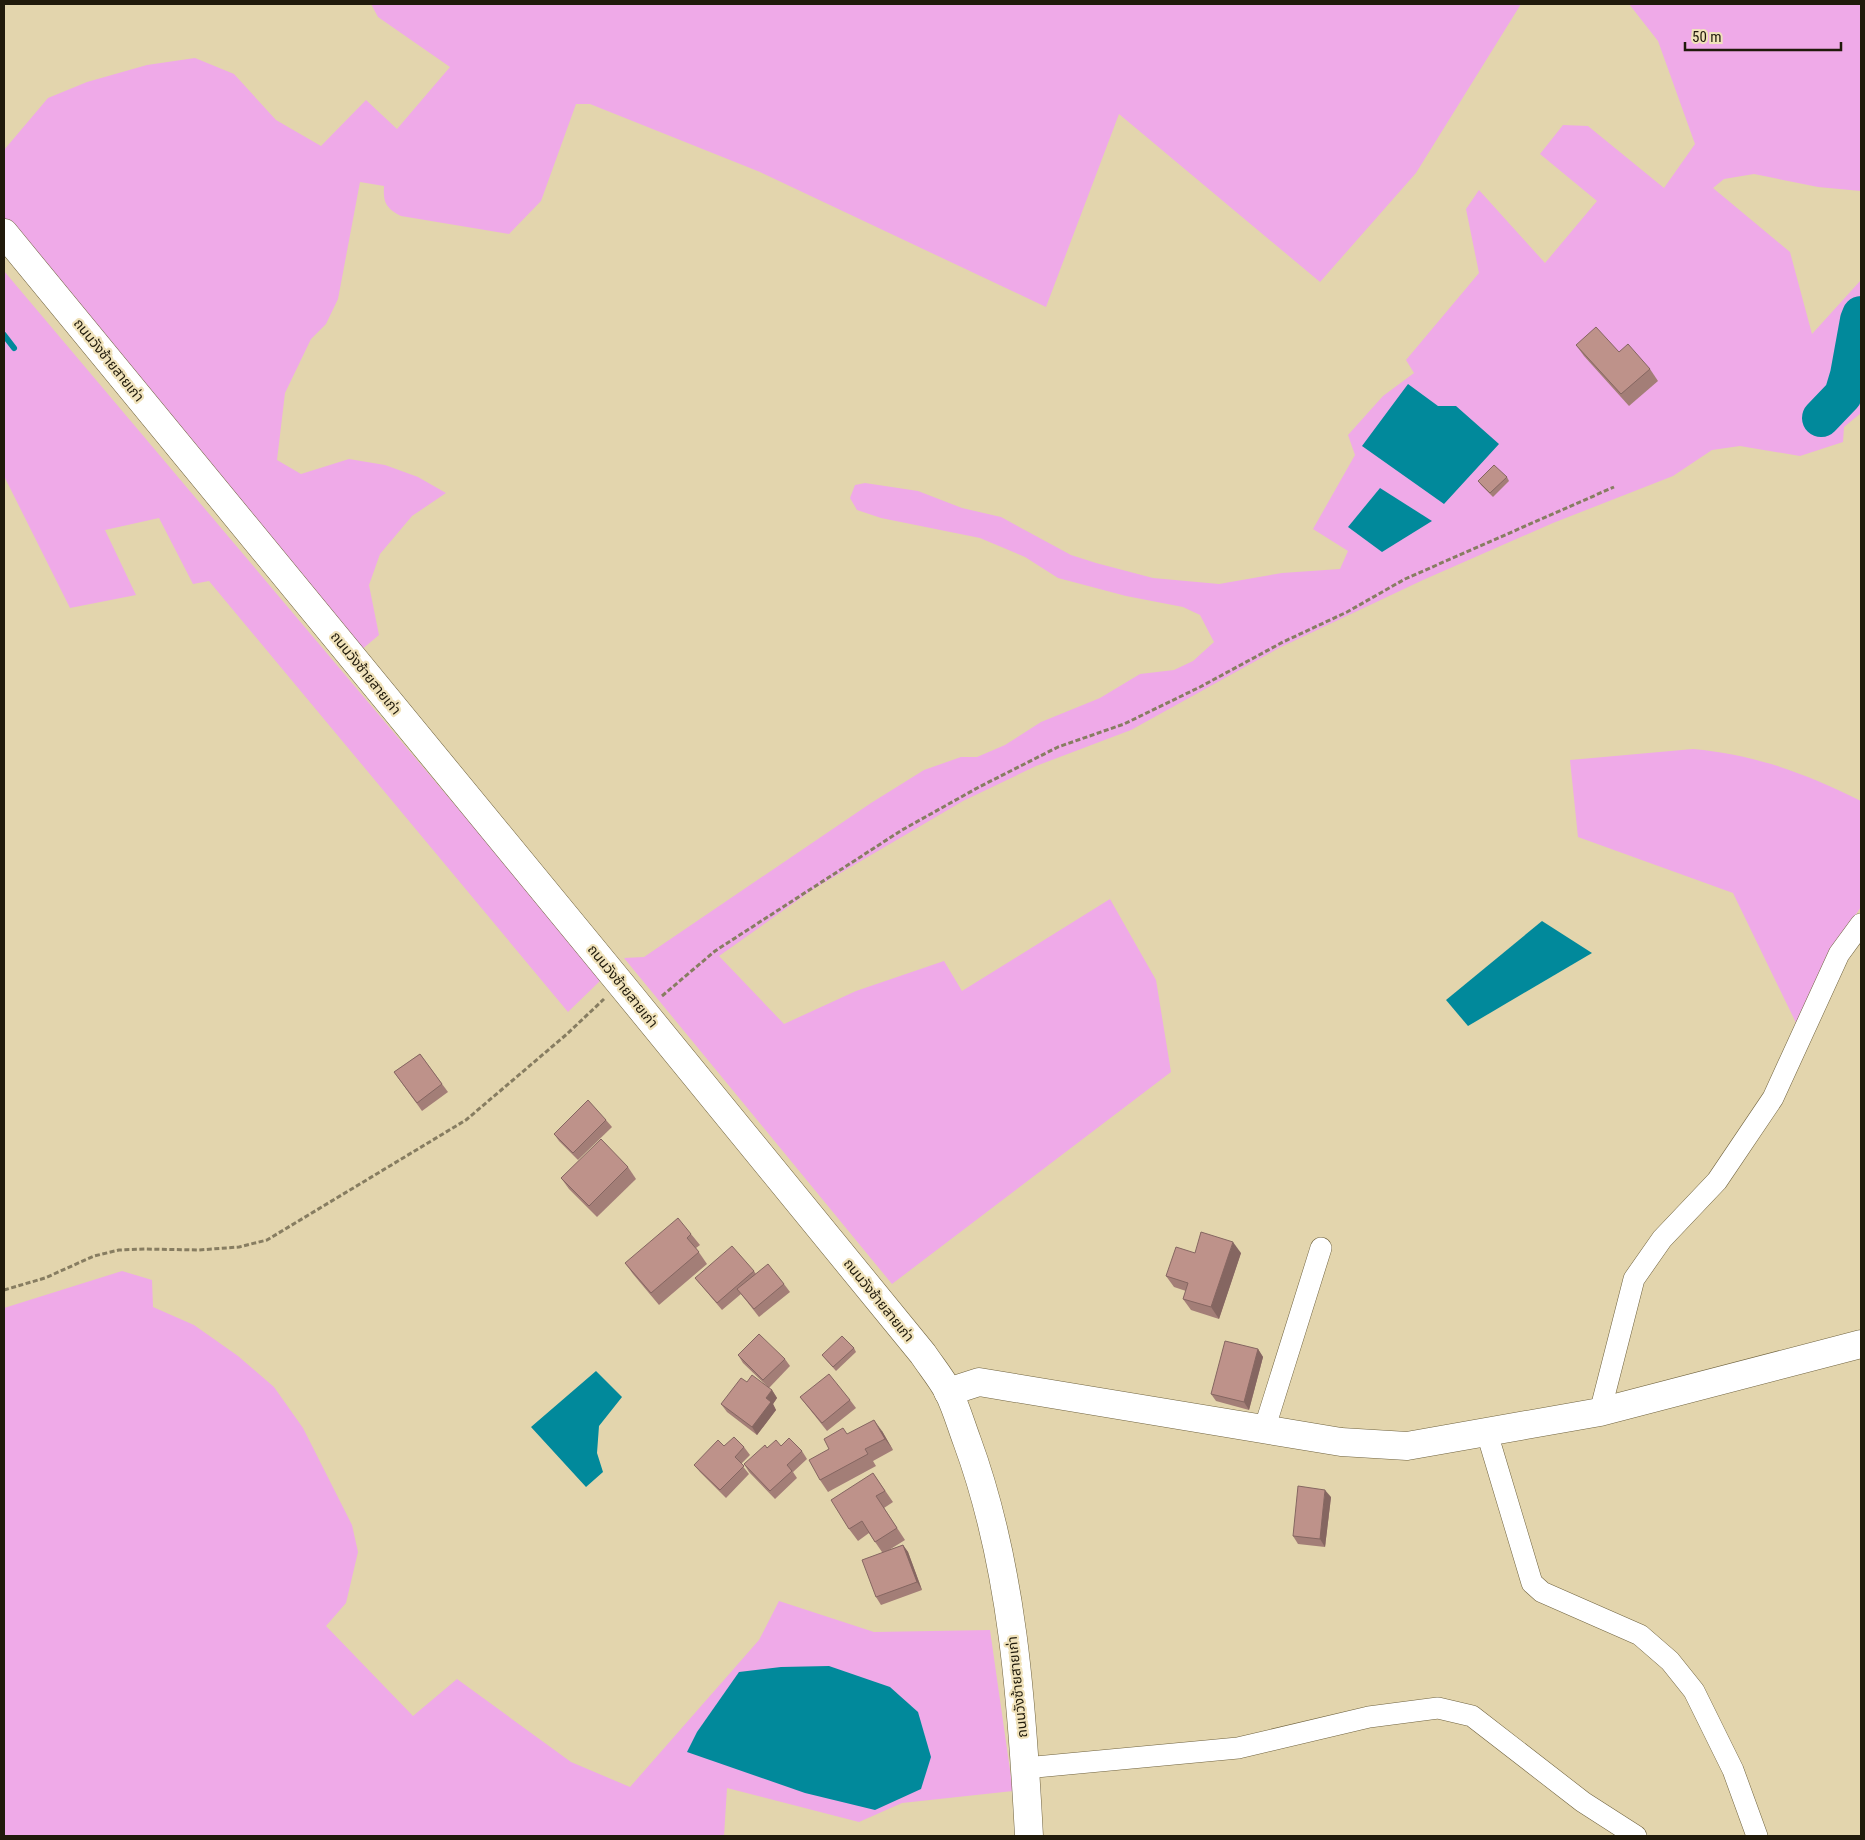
<svg xmlns="http://www.w3.org/2000/svg" width="1865" height="1840" font-family="'Roboto Condensed','Noto Sans Thai',sans-serif">
<style>
.green{fill:#efaae8}
.water{fill:#01899b}
.lines{fill:none;stroke-linecap:round;stroke-linejoin:round}
.stream{stroke:#01899b;stroke-width:6}
.river{stroke:#01899b;stroke-width:38}
.minor-casing{stroke:#70633f;stroke-width:22}
.tertiary-casing{stroke:#70633f;stroke-width:29}
.secondary-casing{stroke:#70633f;stroke-width:29}
.path{stroke:#877d61;stroke-width:3;stroke-dasharray:5 2.5;stroke-linecap:butt}
.minor{stroke:#fff;stroke-width:21}
.tertiary{stroke:#fff;stroke-width:28}
.secondary{stroke:#fff;stroke-width:28}
.wall{fill:#a37e77}
.shaded-wall{fill:#856661}
.building{fill:#be928a;stroke:#856661}
.labels{text-anchor:middle;stroke-width:4.5;stroke-linejoin:round;paint-order:stroke}
.street-label{font-size:14px;fill:#201a0b;stroke:#f0e2ba}
</style>
<rect width="100%" height="100%" fill="#e3d5ad"/>
<g class="green">
<path d="M 371,4 L 1521,4 L 1416,173 L 1320,282 L 1119,114 L 1046,307 L 760,172 L 590,104 L 576,104 L 541,201 L 509,234 L 401,216 C 386,208 383,203 384,186 L 360,182 L 338,299 L 326,324 L 311,339 L 285,393 L 277,460 L 301,474 L 349,459 L 385,465 L 418,477 L 446,493 L 412,516 L 380,554 L 369,585 L 379,635 L 360,651 L 4,219 L 4,150 L 48,98 L 87,82 L 147,65 L 195,58 L 234,74 L 276,120 L 321,146 L 366,100 L 397,129 L 450,67 L 378,17 Z"/>
<path d="M 1629,4 L 1861,4 L 1861,191 L 1818,187 L 1754,174 L 1724,179 L 1713,188 L 1790,252 L 1812,334 L 1861,280 L 1861,413 L 1844,427 L 1843,442 L 1800,456 L 1740,446 L 1712,450 L 1673,476 L 1553,523 L 1423,580 L 1279,648 L 1131,730 L 1036,766 L 963,801 L 815,888 L 719,956 L 784,1024 L 856,991 L 944,961 L 962,991 L 1110,899 L 1156,980 L 1171,1072 L 892,1284 L 624,958 L 644,957 L 871,803 L 924,770 L 961,757 L 977,757 L 1005,745 L 1041,722 L 1100,698 L 1140,674 L 1174,670 L 1193,661 L 1214,642 L 1200,615 L 1183,607 L 1126,596 L 1058,578 L 1025,557 L 980,538 L 881,518 L 857,510 L 850,498 L 855,485 L 865,483 L 918,491 L 962,508 L 1001,517 L 1071,555 L 1096,563 L 1153,578 L 1219,584 L 1282,573 L 1340,569 L 1348,551 L 1313,529 L 1355,455 L 1348,435 L 1383,396 L 1414,373 L 1406,360 L 1479,273 L 1466,209 L 1479,190 L 1545,263 L 1597,201 L 1540,154 L 1563,125 L 1588,126 L 1664,188 L 1695,144 L 1658,41 Z"/>
<path d="M 4,271 L 602,979 L 568,1012 L 209,581 L 193,584 L 159,518 L 105,530 L 136,595 L 70,608 L 4,476 Z"/>
<path d="M 1693,749 C 1757,755 1804,773 1861,801 L 1861,907 L 1833,947 L 1798,1027 L 1733,893 L 1578,837 L 1570,760 Z"/>
<path d="M 122,1271 L 152,1280 L 153,1307 L 194,1325 L 238,1356 L 274,1387 L 303,1428 L 352,1525 L 358,1552 L 346,1603 L 326,1626 L 413,1716 L 457,1679 L 571,1762 L 630,1787 L 759,1640 L 779,1601 L 874,1632 L 990,1630 L 1013,1791 L 902,1803 L 859,1822 L 727,1788 L 724,1836 L 4,1836 L 4,1308 Z"/>
</g>
<g class="water">
<path d="M 1408,384 L 1438,406 L 1456,406 L 1499,444 L 1444,504 L 1362,446 Z"/>
<path d="M 1380,488 L 1432,521 L 1382,552 L 1348,527 Z"/>
<path d="M 1542,921 L 1592,953 L 1468,1026 L 1446,1000 Z"/>
<path d="M 596,1371 L 622,1397 L 599,1426 L 597,1453 L 603,1472 L 586,1487 L 531,1427 Z"/>
<path d="M 829,1666 L 890,1687 L 918,1712 L 931,1757 L 921,1789 L 875,1810 L 805,1793 L 687,1752 L 697,1732 L 739,1672 L 781,1667 Z"/>
</g>
<g class="lines">
<path class="stream" d="M 4,335 L 14,348"/>
<path class="river" d="M 1821,418 L 1843,395 L 1849,375 L 1859,320 L 1861,315"/>
<g class="minor-casing">
<g id="minor">
<path d="M 1600,1412 L 1634,1279 L 1662,1239 L 1717,1181 L 1773,1098 L 1839,954 L 1861,924"/>
<path d="M 1264,1430 L 1321,1248"/>
<path d="M 1487,1433 L 1532,1583 L 1542,1592 L 1640,1635 L 1670,1661 L 1694,1691 L 1733,1770 L 1757,1836"/>
<path d="M 1025,1768 L 1238,1748 L 1369,1717 L 1438,1708 L 1472,1716 L 1583,1802 L 1636,1836"/>
</g>
</g>
<g class="tertiary-casing">
<path id="tertiary" d="M 948,1392 L 979,1382 L 1341,1442 L 1407,1446 L 1600,1412 L 1861,1344"/>
</g>
<g class="secondary-casing">
<path id="secondary" d="M 4,233 L 620,983 L 923,1354 C 931,1366 941,1378 948,1391 C 956,1407 961,1425 967,1441 C 1013,1566 1022,1704 1029,1836"/>
</g>
<g class="path">
<path d="M 662,996 L 715,951 L 902,830 L 979,787 L 1058,747 L 1124,724 L 1200,687 L 1283,642 L 1347,612 L 1405,579 L 1614,487"/>
<path d="M 4,1290 L 45,1278 L 94,1256 L 119,1250 L 145,1249 L 199,1250 L 239,1247 L 267,1240 L 466,1120 L 567,1034 L 604,999"/>
</g>
<use href="#minor" class="minor"/>
<use href="#tertiary" class="tertiary"/>
<use href="#secondary" class="secondary"/>
</g>
<g class="wall">
<path d="M 1576,345 L 1619,352 L 1650,369 L 1658,381 L 1629,406 L 1584,356 Z"/>
<path d="M 1507,477 L 1509,481 L 1493,497 L 1481,485 L 1478,481 Z"/>
<path d="M 420,1054 L 448,1092 L 422,1111 L 394,1072 Z"/>
<path d="M 606,1120 L 612,1127 L 578,1160 L 559,1141 L 554,1134 Z"/>
<path d="M 628,1167 L 636,1179 L 597,1217 L 569,1189 L 561,1178 Z"/>
<path d="M 691,1234 L 700,1245 L 696,1248 L 707,1264 L 659,1305 L 633,1274 L 625,1263 Z"/>
<path d="M 1195,1253 L 1241,1253 L 1219,1319 L 1191,1310 L 1183,1299 L 1186,1291 L 1174,1287 L 1166,1276 Z"/>
<path d="M 754,1271 L 756,1274 L 784,1284 L 790,1292 L 759,1317 L 741,1294 L 722,1310 L 701,1285 L 695,1278 Z"/>
<path d="M 854,1348 L 856,1352 L 836,1371 L 822,1355 Z"/>
<path d="M 1258,1349 L 1263,1357 L 1249,1410 L 1216,1401 L 1211,1394 Z"/>
<path d="M 738,1355 L 785,1359 L 790,1366 L 769,1388 L 743,1363 Z"/>
<path d="M 772,1390 L 777,1398 L 773,1404 L 776,1410 L 757,1435 L 727,1412 L 721,1404 Z"/>
<path d="M 800,1397 L 850,1400 L 856,1408 L 827,1431 Z"/>
<path d="M 882,1431 L 893,1450 L 873,1461 L 876,1466 L 828,1492 L 820,1480 L 829,1449 L 847,1434 Z"/>
<path d="M 724,1446 L 744,1447 L 750,1455 L 741,1464 L 749,1474 L 726,1498 L 700,1472 L 694,1465 Z"/>
<path d="M 781,1446 L 802,1451 L 807,1459 L 793,1472 L 797,1478 L 775,1499 L 749,1472 L 744,1464 L 767,1448 Z"/>
<path d="M 873,1473 L 893,1502 L 884,1508 L 905,1540 L 889,1550 L 903,1545 L 908,1552 L 922,1590 L 881,1605 L 876,1597 L 882,1552 L 869,1533 L 858,1541 L 849,1529 Z"/>
<path d="M 1331,1497 L 1325,1547 L 1298,1544 L 1293,1536 Z"/>
</g>
<g class="shaded-wall">
<path d="M 1233,1242 L 1241,1253 L 1219,1319 L 1211,1307 Z"/>
<path d="M 1258,1349 L 1263,1357 L 1249,1410 L 1244,1402 Z"/>
<path d="M 772,1390 L 777,1398 L 773,1404 L 776,1410 L 757,1435 L 752,1427 L 766,1398 Z"/>
<path d="M 874,1420 L 882,1431 L 893,1450 L 885,1439 Z"/>
<path d="M 1325,1490 L 1331,1497 L 1325,1547 L 1320,1539 Z"/>
<path d="M 903,1545 L 908,1552 L 922,1590 L 917,1582 Z"/>
</g>
<g class="building">
<path d="M 1596,327 L 1619,352 L 1628,344 L 1650,369 L 1621,394 L 1576,345 Z"/>
<path d="M 1494,465 L 1507,477 L 1490,493 L 1478,481 Z"/>
<path d="M 420,1054 L 442,1084 L 417,1103 L 394,1072 Z"/>
<path d="M 588,1100 L 606,1120 L 573,1153 L 554,1134 Z"/>
<path d="M 601,1139 L 628,1167 L 589,1206 L 561,1178 Z"/>
<path d="M 678,1218 L 691,1234 L 687,1238 L 699,1252 L 651,1293 L 625,1263 Z"/>
<path d="M 1201,1232 L 1233,1242 L 1211,1307 L 1183,1299 L 1188,1283 L 1166,1276 L 1176,1247 L 1195,1253 Z"/>
<path d="M 732,1246 L 754,1271 L 717,1303 L 695,1278 Z"/>
<path d="M 768,1264 L 784,1284 L 754,1309 L 737,1289 Z"/>
<path d="M 759,1334 L 785,1359 L 763,1380 L 738,1355 Z"/>
<path d="M 842,1336 L 854,1348 L 833,1367 L 822,1355 Z"/>
<path d="M 1225,1341 L 1258,1349 L 1244,1402 L 1211,1394 Z"/>
<path d="M 829,1374 L 850,1400 L 822,1423 L 800,1397 Z"/>
<path d="M 752,1375 L 772,1390 L 766,1398 L 771,1402 L 752,1427 L 721,1404 L 741,1378 L 747,1382 Z"/>
<path d="M 874,1420 L 885,1439 L 865,1449 L 868,1454 L 820,1480 L 809,1460 L 829,1449 L 824,1439 L 843,1428 L 847,1434 Z"/>
<path d="M 734,1437 L 744,1447 L 735,1457 L 744,1466 L 720,1490 L 694,1465 L 718,1440 L 724,1446 Z"/>
<path d="M 789,1438 L 802,1451 L 787,1465 L 792,1471 L 770,1491 L 744,1464 L 765,1445 L 767,1448 L 776,1440 L 781,1446 Z"/>
<path d="M 873,1473 L 885,1491 L 876,1496 L 897,1528 L 875,1542 L 862,1521 L 849,1529 L 831,1500 Z"/>
<path d="M 1298,1486 L 1325,1490 L 1320,1539 L 1293,1536 Z"/>
<path d="M 903,1545 L 917,1582 L 876,1597 L 862,1560 Z"/>
</g>
<g class="labels">
<g class="street-label">
<text transform="translate(109 360) rotate(51)" y="5">ถนนวังซ้ายสายเก่า</text>
<text transform="translate(366 673) rotate(51)" y="5">ถนนวังซ้ายสายเก่า</text>
<text transform="translate(623 986) rotate(51)" y="5">ถนนวังซ้ายสายเก่า</text>
<text transform="translate(879 1300) rotate(51)" y="5">ถนนวังซ้ายสายเก่า</text>
<text transform="translate(1017 1687) rotate(-96)" y="5">ถนนวังซ้ายสายเก่า</text>
</g>
</g>
<rect width="1865" height="1840" fill="none" stroke="#201a0b" stroke-width="10"/>
<path d="M1685 42v8h156v-8" fill="none" stroke="#201a0b" stroke-width="2.5"/>
<text x="1692" y="42" font-size="15" fill="#201a0b" stroke="#f0e2ba" stroke-width="4" paint-order="stroke">50 m</text>
</svg>
